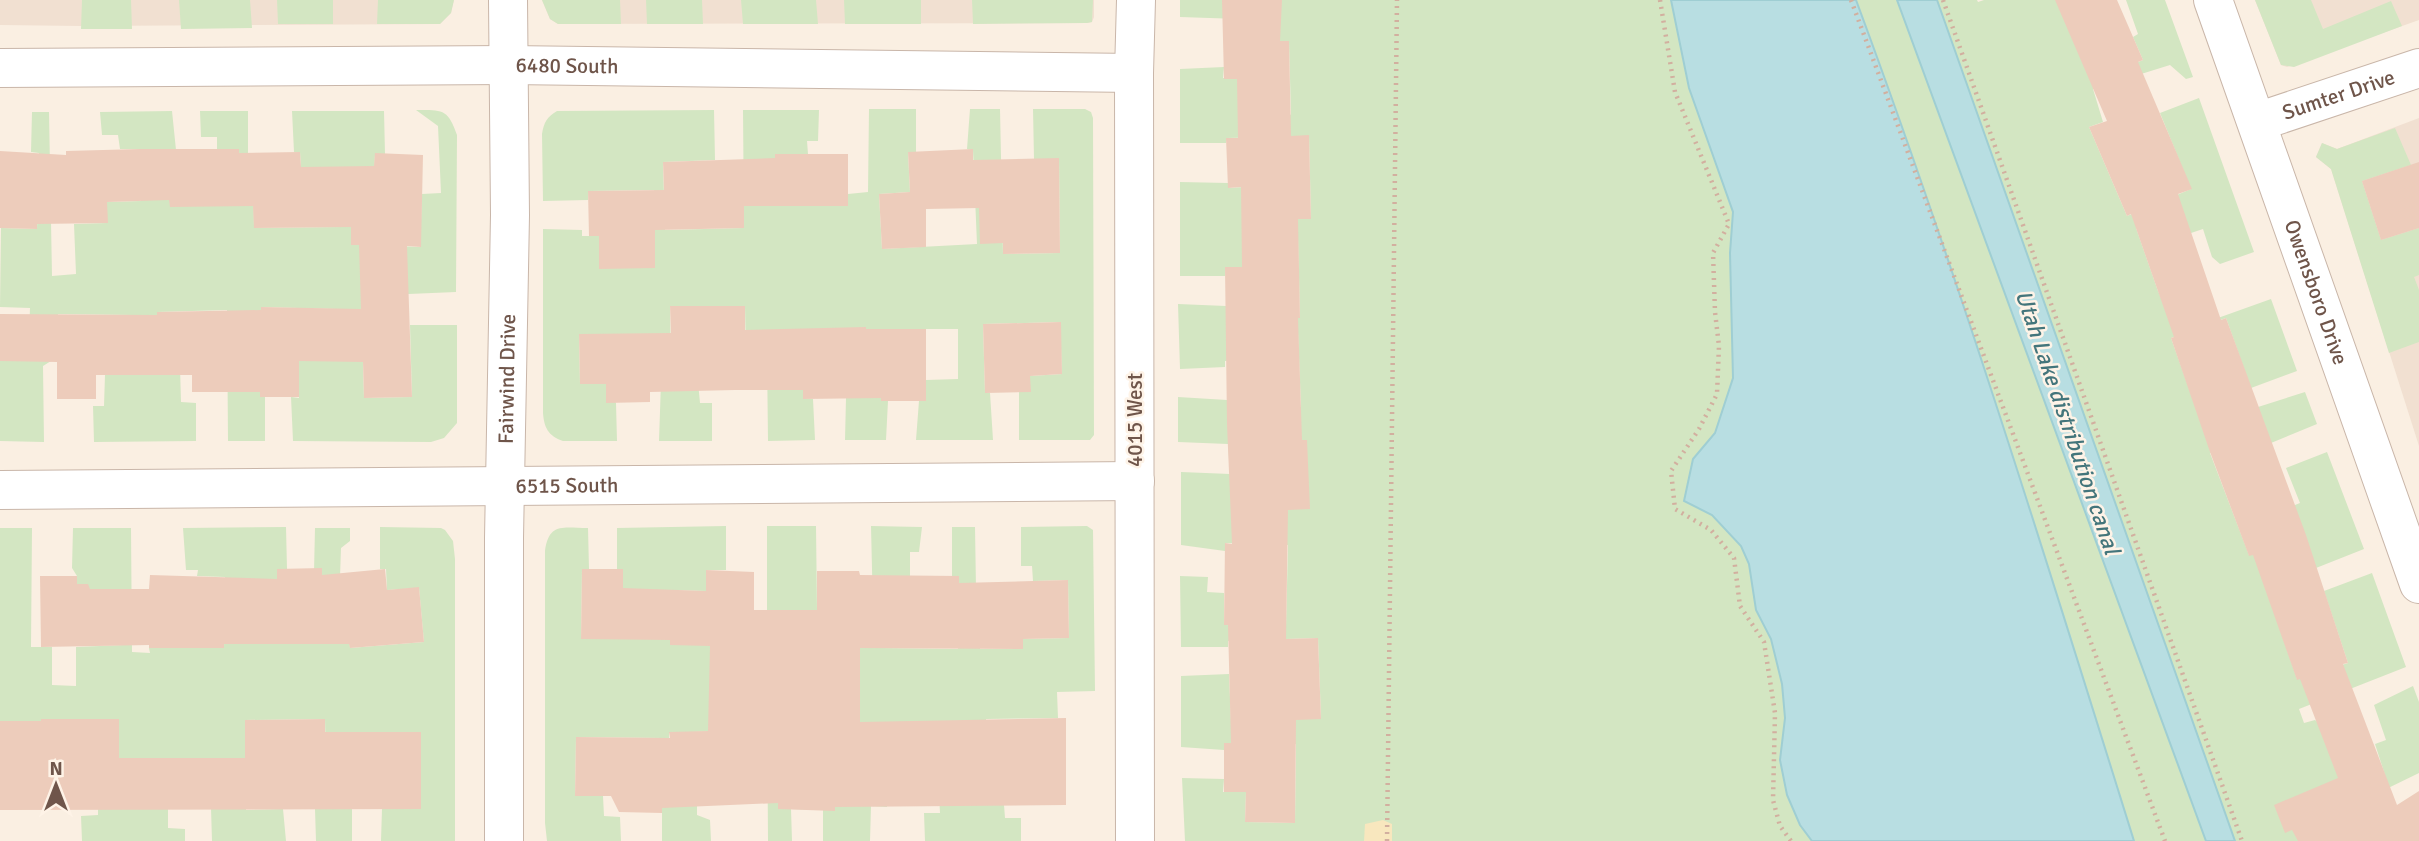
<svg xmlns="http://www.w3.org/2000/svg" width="2419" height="841" font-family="Signika,sans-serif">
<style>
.residential{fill:#f1e0d1}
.green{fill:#d3e6c2}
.sand{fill:#f8e7be}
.water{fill:#b8dee2;stroke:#9fced3;stroke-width:2}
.building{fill:#edccbb}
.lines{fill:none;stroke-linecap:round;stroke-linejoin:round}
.minor-casing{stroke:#c9b6a9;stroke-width:40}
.path{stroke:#d2af9f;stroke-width:4.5;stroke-dasharray:2 5;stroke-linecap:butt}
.minor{stroke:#fff;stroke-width:38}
.labels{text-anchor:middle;stroke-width:5;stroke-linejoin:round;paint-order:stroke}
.street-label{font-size:21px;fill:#6f554a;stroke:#fef3e7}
.water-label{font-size:23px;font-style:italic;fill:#43757b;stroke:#fef3e7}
</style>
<rect width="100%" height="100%" fill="#faefe2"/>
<g class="residential">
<path d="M 0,0 L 454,0 L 451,13 L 440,24 L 81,26 L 0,25 Z"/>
<path d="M 542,0 L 1094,0 L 1094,17 L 1092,22 L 1087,23 L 558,24 L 550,19 Z"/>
<path d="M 2255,0 L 2419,0 L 2419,20 L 2287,67 L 2281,65 Z"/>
<path d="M 2419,118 L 2419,446 L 2331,169 L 2316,157 L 2322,143 L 2337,149 Z"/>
</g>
<g class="green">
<path d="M 82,0 L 131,0 L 132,29 L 81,29 Z"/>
<path d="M 179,0 L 250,0 L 252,28 L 181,29 Z"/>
<path d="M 277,0 L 333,0 L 333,24 L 278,24 Z"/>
<path d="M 378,0 L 454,0 L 451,13 L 440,24 L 377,24 Z"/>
<path d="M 542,0 L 620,0 L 621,24 L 558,24 L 550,19 Z"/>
<path d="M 646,0 L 702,0 L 703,24 L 647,24 Z"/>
<path d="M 741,0 L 816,0 L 818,24 L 743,24 Z"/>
<path d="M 844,0 L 921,0 L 921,24 L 845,24 Z"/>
<path d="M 972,0 L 1093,0 L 1092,22 L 1087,23 L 973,24 Z"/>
<path d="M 1180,0 L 1977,0 L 1978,2 L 1984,0 L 2059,0 L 2091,82 L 2143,60 L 2133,37 L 2138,34 L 2126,0 L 2165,0 L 2193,77 L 2186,79 L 2170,65 L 2093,89 L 2103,122 L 2089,127 L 2127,216 L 2191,189 L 2160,113 L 2199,98 L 2254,252 L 2220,264 L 2212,257 L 2203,229 L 2191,233 L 2136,228 L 2158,291 L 2176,333 L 2271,299 L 2297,371 L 2251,388 L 2226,318 L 2171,338 L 2205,434 L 2258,407 L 2305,392 L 2317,424 L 2271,443 L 2210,453 L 2249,555 L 2295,505 L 2300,503 L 2286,468 L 2327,452 L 2364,549 L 2316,568 L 2263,580 L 2297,679 L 2348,663 L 2324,591 L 2372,573 L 2406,667 L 2299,709 L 2304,723 L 2315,720 L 2385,775 L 2375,744 L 2386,740 L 2374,705 L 2413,686 L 2419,702 L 2419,773 L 2341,811 L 2374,841 L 1185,841 L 1182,778 L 1224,779 L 1223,792 L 1246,792 L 1245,822 L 1295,823 L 1296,744 L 1224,750 L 1181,747 L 1181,676 L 1229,674 L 1231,722 L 1321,718 L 1318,638 L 1228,641 L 1228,647 L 1181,647 L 1180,576 L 1208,577 L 1207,592 L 1224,593 L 1224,625 L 1286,626 L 1288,545 L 1225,543 L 1225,551 L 1181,545 L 1181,472 L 1230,474 L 1228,444 L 1178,442 L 1178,397 L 1227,400 L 1227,410 L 1301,407 L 1298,332 L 1241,360 L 1225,361 L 1225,367 L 1180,369 L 1178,304 L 1226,306 L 1300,317 L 1298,238 L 1242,239 L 1242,267 L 1225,267 L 1225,276 L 1180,276 L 1180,182 L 1228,183 L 1228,188 L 1244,187 L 1245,221 L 1311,218 L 1309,136 L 1227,138 L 1226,143 L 1180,143 L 1180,69 L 1224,67 L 1223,78 L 1237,79 L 1291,115 L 1289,42 L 1270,42 L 1269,20 L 1180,17 Z"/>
<path d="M 2255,0 L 2311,0 L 2323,29 L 2391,1 L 2402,26 L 2294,67 L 2281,65 Z"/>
<path d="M 869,109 L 916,109 L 916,152 L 908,152 L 910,192 L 879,194 L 882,249 L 977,244 L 973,150 L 967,149 L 970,109 L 1000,109 L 1003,254 L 1060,253 L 1059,159 L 1034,159 L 1033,109 L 1085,109 L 1091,112 L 1093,118 L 1094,435 L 1090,440 L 1019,440 L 1019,392 L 1030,392 L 1030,376 L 1062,374 L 1060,322 L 983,324 L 985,393 L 990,393 L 993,440 L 916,440 L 919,401 L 926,400 L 926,380 L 958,379 L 958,329 L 881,329 L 881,400 L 888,401 L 886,440 L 845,440 L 846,398 L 803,382 L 803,399 L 813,399 L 815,440 L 768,441 L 767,356 L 746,354 L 745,307 L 670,307 L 671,362 L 696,361 L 700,403 L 712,403 L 712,441 L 659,441 L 662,352 L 579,334 L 580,384 L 606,384 L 616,403 L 617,441 L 563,441 C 548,436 544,427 543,413 L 543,229 L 582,230 L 582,236 L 599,236 L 599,268 L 655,268 L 654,190 L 588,191 L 588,200 L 543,201 L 542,134 C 544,122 547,117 557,111 L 714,110 L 715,160 L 663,162 L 665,230 L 744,228 L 743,110 L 819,110 L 818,141 L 807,141 L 808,154 L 779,206 L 848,206 L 848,194 L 868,192 Z"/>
<path d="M 416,110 C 443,110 448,109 457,135 L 456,292 L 361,296 L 364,398 L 412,397 L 410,325 L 457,325 L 457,423 L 444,438 L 431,442 L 293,441 L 291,397 L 299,398 L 299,361 L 336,309 L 262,307 L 260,397 L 265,397 L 265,441 L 228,441 L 227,310 L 157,312 L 158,367 L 180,367 L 181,402 L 196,403 L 196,441 L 94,442 L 93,406 L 104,406 L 105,375 L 134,375 L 133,315 L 58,314 L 51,361 L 43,366 L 44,442 L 0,441 L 0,361 L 28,361 L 30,308 L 0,307 L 1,228 L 37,229 L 39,153 L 31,152 L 32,112 L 49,112 L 52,276 L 76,274 L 74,224 L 107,223 L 107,202 L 141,201 L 140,149 L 120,149 L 118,135 L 102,135 L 100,112 L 172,111 L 176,150 L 169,150 L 170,207 L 217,149 L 217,137 L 201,137 L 200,111 L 248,111 L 248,160 L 253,160 L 254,228 L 341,227 L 340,167 L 301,167 L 300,152 L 294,152 L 292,111 L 384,111 L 385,154 L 375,154 L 374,176 L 353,176 L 351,244 L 420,247 L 422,194 L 441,193 L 438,126 Z"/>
<path d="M 2395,128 L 2411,165 L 2362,181 L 2381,240 L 2419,228 L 2419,275 L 2414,277 L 2419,290 L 2419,342 L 2389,353 L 2331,169 L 2316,157 L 2322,143 L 2337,149 Z"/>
<path d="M 726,526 L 726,570 L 706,570 L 706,591 L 671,590 L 710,646 L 710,676 L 767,644 L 767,526 L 816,526 L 817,610 L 873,612 L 871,526 L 922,527 L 919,552 L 910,552 L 910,589 L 881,648 L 958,649 L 959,576 L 952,576 L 952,527 L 975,527 L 976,589 L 979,590 L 980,649 L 1023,649 L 1023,639 L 1069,638 L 1068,580 L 1033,581 L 1032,566 L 1021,566 L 1021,527 L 1087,526 L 1093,530 L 1095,691 L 1057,692 L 1058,718 L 986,719 L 987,805 L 1004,805 L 1005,818 L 1021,818 L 1021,841 L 925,841 L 924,813 L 940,813 L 939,794 L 886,722 L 887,807 L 871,806 L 870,841 L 823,841 L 823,810 L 791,809 L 792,841 L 768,841 L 767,692 L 717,731 L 669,733 L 671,784 L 697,784 L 697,815 L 710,820 L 711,841 L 662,841 L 662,738 L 576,737 L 575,795 L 603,796 L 604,816 L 620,817 L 621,841 L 547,841 L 545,823 L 545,551 C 549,522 563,528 588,528 L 589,569 L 582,569 L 581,639 L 622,594 L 623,569 L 617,569 L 617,528 Z"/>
<path d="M 286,527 L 287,569 L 322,643 L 322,569 L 314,572 L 315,528 L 350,528 L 350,541 L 341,548 L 340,577 L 344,577 L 350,648 L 424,642 L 419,588 L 387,590 L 386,569 L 380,569 L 380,527 L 441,528 L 445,530 L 453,541 L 455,559 L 455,841 L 381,841 L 382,809 L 346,809 L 352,809 L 352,841 L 316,841 L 315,809 L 327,808 L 325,719 L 245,720 L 246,810 L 283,809 L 286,841 L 212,841 L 211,808 L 216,758 L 139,758 L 140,808 L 168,809 L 168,828 L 185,829 L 185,841 L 82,841 L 81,816 L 98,815 L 98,795 L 119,795 L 119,719 L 41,719 L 41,769 L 21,721 L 0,721 L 0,528 L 32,528 L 31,647 L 52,647 L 52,685 L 76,686 L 76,647 L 124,645 L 90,589 L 77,584 L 77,576 L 72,568 L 73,528 L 131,528 L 132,652 L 150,653 L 149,648 L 224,648 L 225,577 L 197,576 L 198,570 L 186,570 L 183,528 Z"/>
</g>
<path class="sand" d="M 1383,820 L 1392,824 L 1392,841 L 1364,841 L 1365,824 Z"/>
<g class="water">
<path d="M 1671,0 L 1856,0 C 1959,277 2046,559 2134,841 L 1812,841 L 1800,825 L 1787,795 L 1780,760 L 1785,718 L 1782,684 L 1771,639 L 1756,610 L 1749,564 L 1741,546 L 1712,515 L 1684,501 L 1693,459 L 1715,433 L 1733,378 L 1730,253 L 1733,212 L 1689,88 Z"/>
<path d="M 1897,0 L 1937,0 L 2235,841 L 2206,841 Z"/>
</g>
<g class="building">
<path d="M 1222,0 L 1282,0 L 1280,41 L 1289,41 L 1291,136 L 1309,135 L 1311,219 L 1298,219 L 1300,318 L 1298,318 L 1302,440 L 1307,440 L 1310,509 L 1288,510 L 1286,639 L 1318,638 L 1321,719 L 1296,720 L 1295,823 L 1245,822 L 1246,792 L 1224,792 L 1224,743 L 1231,743 L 1228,625 L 1224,625 L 1225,543 L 1232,544 L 1227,424 L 1225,267 L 1242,267 L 1241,187 L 1228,188 L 1226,138 L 1238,138 L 1237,79 L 1224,79 Z"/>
<path d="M 2055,0 L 2117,0 L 2143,60 L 2138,62 L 2192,189 L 2178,194 L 2221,320 L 2226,318 L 2306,535 L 2348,663 L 2343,664 L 2397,805 L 2419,791 L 2419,841 L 2298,841 L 2292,830 L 2285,833 L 2274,805 L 2338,778 L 2300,679 L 2297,680 L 2253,555 L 2249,556 L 2210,452 L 2171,338 L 2174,337 L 2131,214 L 2127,216 L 2089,127 L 2107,121 Z"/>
<path d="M 140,149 L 239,149 L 239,153 L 300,152 L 301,167 L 374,166 L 375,153 L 423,155 L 421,247 L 407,246 L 412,397 L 364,398 L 363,362 L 299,361 L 299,397 L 260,397 L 260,392 L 192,392 L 192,375 L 96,375 L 96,399 L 57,399 L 57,362 L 0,361 L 0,314 L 157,315 L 157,312 L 261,310 L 261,307 L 361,309 L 359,245 L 351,245 L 351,227 L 254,228 L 253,206 L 170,207 L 169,200 L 107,202 L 108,223 L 37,224 L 37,229 L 0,228 L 0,151 L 66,155 L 66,151 Z"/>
<path d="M 973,149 L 973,160 L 1059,158 L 1060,253 L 1003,254 L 1003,243 L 980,244 L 979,208 L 926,209 L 926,247 L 882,249 L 879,194 L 910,192 L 908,152 Z"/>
<path d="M 775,154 L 848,154 L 848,206 L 744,206 L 744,228 L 655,230 L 655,268 L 599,269 L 599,236 L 589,236 L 588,191 L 664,190 L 663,162 L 775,158 Z"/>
<path d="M 2419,162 L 2419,228 L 2381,240 L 2362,181 Z"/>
<path d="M 670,306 L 745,306 L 745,330 L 866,327 L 866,329 L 926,329 L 926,401 L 881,401 L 881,398 L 803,399 L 803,390 L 735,390 L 650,392 L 650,402 L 606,403 L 606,384 L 580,384 L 579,334 L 671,333 Z"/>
<path d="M 1061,322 L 1062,374 L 1030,376 L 1031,392 L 985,393 L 983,324 Z"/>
<path d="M 322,568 L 322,575 L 385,569 L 387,590 L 419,587 L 424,642 L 350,648 L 349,644 L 224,644 L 224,648 L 149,648 L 149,645 L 41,647 L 40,576 L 77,576 L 77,584 L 88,584 L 90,589 L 149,589 L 150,575 L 277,579 L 277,569 Z"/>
<path d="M 582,569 L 623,569 L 623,588 L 706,591 L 706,570 L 754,572 L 754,610 L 817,610 L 817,571 L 859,571 L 860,575 L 959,576 L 959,583 L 1068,580 L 1069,638 L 1023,639 L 1023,649 L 860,648 L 860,722 L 1066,718 L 1066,805 L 835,807 L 835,811 L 778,809 L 778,803 L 662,808 L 662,813 L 619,812 L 611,796 L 575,796 L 576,737 L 670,738 L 669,732 L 708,731 L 710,646 L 670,645 L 670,640 L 581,639 Z"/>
<path d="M 41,719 L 119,719 L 119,758 L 245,758 L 245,720 L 325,719 L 325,732 L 421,732 L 421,809 L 0,810 L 0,721 L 41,721 Z"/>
</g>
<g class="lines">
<g class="minor-casing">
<g id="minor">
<path id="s1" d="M 2213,0 L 2419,584"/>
<path id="s2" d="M 0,68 L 509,65 L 1134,73"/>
<path id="s3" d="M 2257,122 L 2419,68"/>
<path id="s4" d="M 0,490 L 1135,481"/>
<path id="s5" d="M 504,841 L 504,538 L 510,215 L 508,0"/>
<path d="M 1135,841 L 1134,73 L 1136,0"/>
</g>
</g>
<g class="path">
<path d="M 1660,0 L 1675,92 L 1729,224 L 1713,253 L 1715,312 L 1719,346 L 1717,394 L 1699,429 L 1671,471 L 1675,509 L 1711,530 L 1734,558 L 1740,606 L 1764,642 L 1775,713 L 1773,800 L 1780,826 L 1791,841"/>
<path d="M 1851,0 L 2165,841"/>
<path d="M 1943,0 L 2242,841"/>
<path d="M 1387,841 L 1397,0"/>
</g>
<use href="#minor" class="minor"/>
</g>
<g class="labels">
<g class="street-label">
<text dy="7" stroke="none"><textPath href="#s2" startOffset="567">6480 South</textPath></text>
<text dy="7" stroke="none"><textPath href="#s3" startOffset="86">Sumter Drive</textPath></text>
<text dy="7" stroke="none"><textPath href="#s1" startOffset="310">Owensboro Drive</textPath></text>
<text dy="7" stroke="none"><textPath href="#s5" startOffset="462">Fairwind Drive</textPath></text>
<text transform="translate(1135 420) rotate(-90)" y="7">4015 West</text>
<text dy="7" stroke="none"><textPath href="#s4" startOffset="567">6515 South</textPath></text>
</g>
<g class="water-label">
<text transform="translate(2068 422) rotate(71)" y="8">Utah Lake distribution canal</text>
</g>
</g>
<g transform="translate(56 785)" stroke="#fef3e7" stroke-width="5" paint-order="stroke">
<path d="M0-5L12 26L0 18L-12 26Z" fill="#6f554a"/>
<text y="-10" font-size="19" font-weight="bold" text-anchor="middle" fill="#6f554a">N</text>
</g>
</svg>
